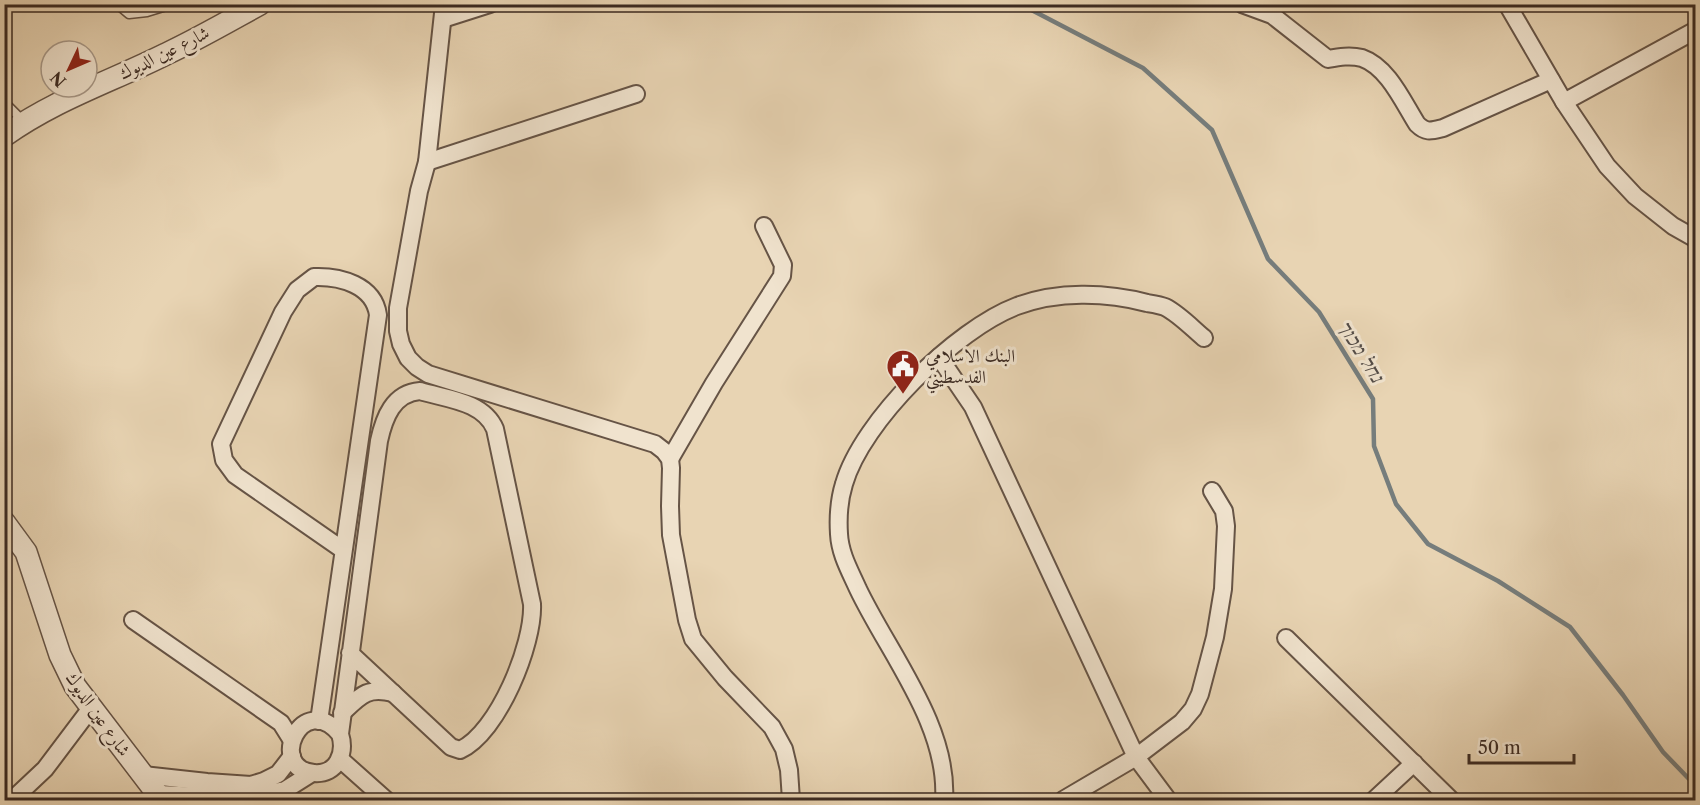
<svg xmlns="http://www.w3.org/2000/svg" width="1700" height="805" font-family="'Libre Caslon Text',Amiri,'Frank Ruhl Libre',serif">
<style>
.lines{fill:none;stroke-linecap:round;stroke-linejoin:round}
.stream{stroke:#767d7c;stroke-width:4.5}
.service-casing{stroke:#665446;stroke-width:11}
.minor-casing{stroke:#665446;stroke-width:20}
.tertiary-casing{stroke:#665446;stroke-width:24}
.service{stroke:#f0e3ce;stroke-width:8}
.minor{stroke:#f0e3ce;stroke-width:16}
.tertiary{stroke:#f0e3ce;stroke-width:21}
.labels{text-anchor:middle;stroke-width:6;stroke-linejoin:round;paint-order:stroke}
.street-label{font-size:18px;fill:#3b2a22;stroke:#f0e3ce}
.poi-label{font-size:18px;fill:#3b2a22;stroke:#f0e3ce;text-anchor:start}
.water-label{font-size:20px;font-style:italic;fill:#544d48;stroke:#f0e3ce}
</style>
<rect width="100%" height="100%" fill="#e8d4b3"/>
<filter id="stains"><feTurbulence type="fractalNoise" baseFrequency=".00333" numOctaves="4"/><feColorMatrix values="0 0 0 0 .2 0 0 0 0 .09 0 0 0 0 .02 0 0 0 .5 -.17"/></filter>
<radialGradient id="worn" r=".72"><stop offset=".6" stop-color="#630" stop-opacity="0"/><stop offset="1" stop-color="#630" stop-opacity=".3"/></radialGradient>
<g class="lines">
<path class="stream" d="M 1020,4 L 1143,68 L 1212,130 L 1268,259 L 1319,312 L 1373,399 L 1374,446 L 1396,504 L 1428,544 L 1498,581 L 1570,627 L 1623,695 L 1663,752 L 1690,780 L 1696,780"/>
<g class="service-casing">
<g id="service">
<path d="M 117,4 L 129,14 L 147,12 L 173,4"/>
<path d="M 4,102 L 23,121"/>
</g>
</g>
<g class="minor-casing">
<g id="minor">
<path d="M 444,4 L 427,162 L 419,191 L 398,308 L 398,331 L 401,344 L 408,358 L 417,367 L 428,374 L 655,444 L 664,451 L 670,459 L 671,468 L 670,506 L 671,535 L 687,620 L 693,639 L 725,678 L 772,727 L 784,749 L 789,770 L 791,800"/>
<path d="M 1242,4 L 1272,15 L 1328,59 C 1339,57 1350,55 1362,58 C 1388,67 1403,102 1417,124 C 1426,133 1431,131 1443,128 L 1551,80"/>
<path d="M 1507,4 L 1564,102 L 1607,166 L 1635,196 L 1673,226 L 1696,239"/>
<path d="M 443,19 L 490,4"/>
<path d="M 1564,102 L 1696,30"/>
<path d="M 427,162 L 636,94"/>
<path d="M 939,357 L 973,407 L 1136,757 L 1168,800"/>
<path d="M 670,459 L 714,383 L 782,276 L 783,265 L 764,226"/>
<path d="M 133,620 L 281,723 L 291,739"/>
<path d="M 1286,638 L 1451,800"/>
<path d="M 342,713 C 361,695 367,687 393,693"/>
<path d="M 319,721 L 378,315 C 374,285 340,276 314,277 L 297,290 L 283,312 L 221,444 L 224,460 L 235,475 L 343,550"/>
<path d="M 340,734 C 302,689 266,769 314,773 C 337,775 346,753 340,734 L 379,441 C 384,418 393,393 420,391 C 446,399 483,401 495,429 L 532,604 C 534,644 498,733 460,750 L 451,747 L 350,653"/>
<path d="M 340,759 L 386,800"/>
<path d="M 143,775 L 207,782 L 251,785 L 264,781 L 278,774 L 292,756"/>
<path d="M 158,794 L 242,798 L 285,790 L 312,773"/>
<path d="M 12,800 L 45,769 L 91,708"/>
<path d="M 944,800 C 949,726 889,654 858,589 C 850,571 840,554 839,534 C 838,518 839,500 844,484 C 862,421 956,329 1017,306 C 1057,291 1106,292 1147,303 C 1153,304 1160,305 1165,307 C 1179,314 1192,328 1204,338"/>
<path d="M 1063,800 L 1136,757 L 1182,722 L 1193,709 L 1200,694 L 1215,637 L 1223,589 L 1226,526 L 1224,511 L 1212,491"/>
<path d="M 1374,800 L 1414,763"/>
</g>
</g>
<g class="tertiary-casing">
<g id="tertiary">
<path d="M 4,136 C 56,99 110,82 166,54 C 198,39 229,21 260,4"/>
<path d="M 4,522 L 26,552 L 60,655 L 75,686 L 162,800"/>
</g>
</g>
<use href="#service" class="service"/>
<use href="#minor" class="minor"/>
<use href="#tertiary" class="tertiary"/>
</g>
<defs>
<g id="civic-pin" transform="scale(1.725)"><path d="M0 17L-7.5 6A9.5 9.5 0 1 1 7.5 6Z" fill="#8f2418" stroke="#f0e3ce"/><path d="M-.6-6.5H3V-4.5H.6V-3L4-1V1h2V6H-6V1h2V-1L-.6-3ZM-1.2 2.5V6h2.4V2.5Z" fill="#fff"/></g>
</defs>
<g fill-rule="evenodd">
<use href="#civic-pin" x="903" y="366"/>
</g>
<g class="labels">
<g class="street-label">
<text transform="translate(164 53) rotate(-26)" y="6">شارع عين الديوك</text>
<text transform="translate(98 714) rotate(55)" y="6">شارع عين الديوك</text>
</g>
<g class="poi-label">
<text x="926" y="362">البنك الاسلامي<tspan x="926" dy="21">الفدسطيني</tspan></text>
</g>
<g class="water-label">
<text transform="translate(1361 351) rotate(58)" y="7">נחל מכוך</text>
</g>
</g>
<rect width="1700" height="805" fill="none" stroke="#e8d4b3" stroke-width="24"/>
<rect x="6" y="6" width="1688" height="793" fill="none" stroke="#3b2a22" stroke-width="3"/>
<rect x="12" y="12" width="1676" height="781" fill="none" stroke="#3b2a22" stroke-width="1.5"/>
<g transform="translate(69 69) rotate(226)"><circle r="28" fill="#f0e3ce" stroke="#a89989" stroke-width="1.5"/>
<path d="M0-4.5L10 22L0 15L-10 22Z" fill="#8f2418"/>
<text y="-9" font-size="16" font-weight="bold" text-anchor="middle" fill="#3b2a22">N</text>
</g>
<path d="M1469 754v9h105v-9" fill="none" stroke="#3b2a22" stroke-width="3"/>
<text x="1478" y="754" font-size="18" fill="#3b2a22" stroke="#f0e3ce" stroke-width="4.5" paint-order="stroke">50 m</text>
<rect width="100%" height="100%" filter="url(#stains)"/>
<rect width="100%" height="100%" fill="url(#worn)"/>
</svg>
